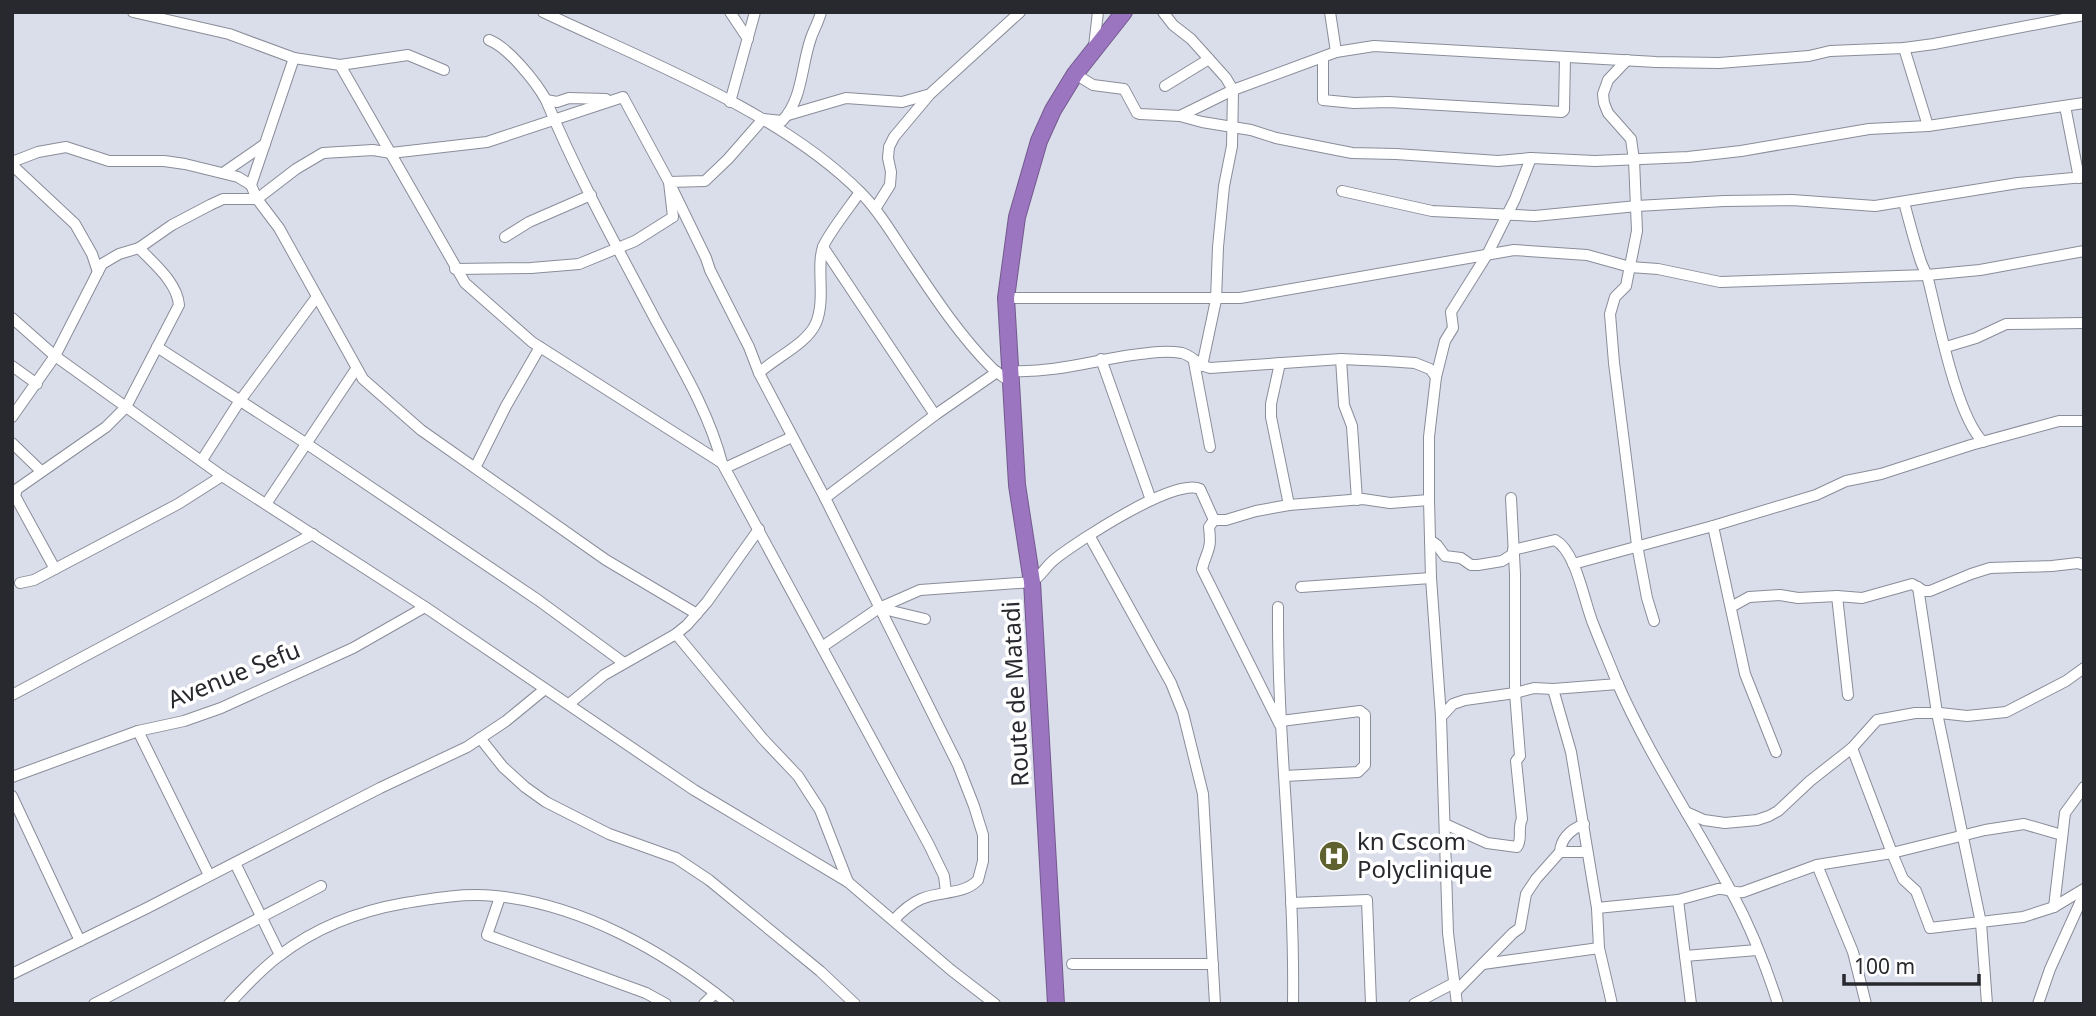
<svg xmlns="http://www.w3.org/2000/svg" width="2096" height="1016" font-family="'Noto Sans',sans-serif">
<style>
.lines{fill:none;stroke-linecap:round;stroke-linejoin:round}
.minor-casing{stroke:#898d99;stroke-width:12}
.highway-casing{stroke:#735a8d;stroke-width:18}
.minor{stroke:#fff;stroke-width:10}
.highway{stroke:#9c75c0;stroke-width:16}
.labels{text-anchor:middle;stroke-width:7;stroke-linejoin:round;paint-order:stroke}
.street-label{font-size:24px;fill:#28292e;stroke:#fff}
.poi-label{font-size:24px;fill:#28292e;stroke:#fff;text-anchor:start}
</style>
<rect width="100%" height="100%" fill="#dadeeb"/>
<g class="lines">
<g class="minor-casing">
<g id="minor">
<path d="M 133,12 L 229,34 L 294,58 L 340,65 L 465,283 L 532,342 L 722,463"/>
<path d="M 543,12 C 646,61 781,112 861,193 C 881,213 895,239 911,262 C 935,298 961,337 992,368 C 998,374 1006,378 1013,384"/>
<path d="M 730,12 L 748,39"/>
<path d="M 821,12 C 819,21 814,29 811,38 C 801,66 803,99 782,121 L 763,119 L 728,159 L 705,181 L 669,182 L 706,258 L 710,270 L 749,347 L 759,373 L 825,498 L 958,765 L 974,806 L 983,835 L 983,861 L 978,880 C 964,895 939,891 921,899 C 910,904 902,911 894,920"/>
<path d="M 1163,12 L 1173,25 L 1191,39 L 1226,78 L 1233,90 L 1232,146 L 1224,186 L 1218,247 L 1216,300 L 1202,366"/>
<path d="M 1330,12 L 1336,52"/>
<path d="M 489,40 C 508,47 536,82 546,100 C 577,175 617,247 655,319 C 680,365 709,412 722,463 L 929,845 L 944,876 L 946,892"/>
<path d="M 1094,46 L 1098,12"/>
<path d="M 1904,48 L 1928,126"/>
<path d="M 1323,57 L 1323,100 L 1354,103 L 1389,102 L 1562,112 L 1564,110 L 1565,57"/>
<path d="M 294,58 L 251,185 L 257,199 L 279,228 L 363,379 L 421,430 L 606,560 L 697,614"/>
<path d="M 1627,60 L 1608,80 L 1603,94 L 1604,103 L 1608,113 L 1631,139 L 1634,160 L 1637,231 L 1626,286 L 1615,297 L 1610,314 L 1614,363 L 1637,545 L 1647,598 L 1654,621"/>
<path d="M 340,65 L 408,55 L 444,70"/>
<path d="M 1075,74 L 1093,85 L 1124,89 L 1137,113 L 1140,114 L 1180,116 L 1202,122 L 1251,130 L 1276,138 L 1352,153 L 1396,154 L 1498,161 L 1531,158 L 1595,161 L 1688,157 L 1741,151 L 1869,129 L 1928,126 L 2084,103"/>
<path d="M 1165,86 L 1209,59"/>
<path d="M 546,100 L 557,102 L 569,98 L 606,99"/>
<path d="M 730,102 L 755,12"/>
<path d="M 2065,106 L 2079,178"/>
<path d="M 788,115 L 846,98 L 902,102 L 927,95"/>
<path d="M 1180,116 L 1233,90 L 1336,52 L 1374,46 L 1656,62 L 1719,63 L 1809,56 L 1830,51 L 1904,48 L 1934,44 L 2084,15"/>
<path d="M 12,162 L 38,152 L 66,147 L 109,161 L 164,161 L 185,164 L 238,177 L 251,185"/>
<path d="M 12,165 L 75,224 L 92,254 L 98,272"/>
<path d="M 223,173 L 265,144"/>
<path d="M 1342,191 L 1432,211 L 1535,216 L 1637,206 L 1724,201 L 1792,200 L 1875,206 L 2018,183 L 2084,177"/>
<path d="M 1904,202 C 1909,221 1914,240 1920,259 C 1922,266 1926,272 1928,279 C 1938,318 1956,415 1983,442"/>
<path d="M 875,209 L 890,185 L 891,172 L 888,158 L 889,147 L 894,137 L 930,94 L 1020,12"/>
<path d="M 505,237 L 529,222 L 591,195"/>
<path d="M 823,247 L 935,415"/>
<path d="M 1006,298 L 1240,298 L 1514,250 L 1587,255 L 1630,267 L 1658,269 L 1720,282 L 1927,275 L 1980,270 L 2084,251"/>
<path d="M 12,318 L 55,356 L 222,476 L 425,607 L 694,790 L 848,882 L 951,970 L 995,1004"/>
<path d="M 157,347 L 307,444 L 538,600 L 624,663"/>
<path d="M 1946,347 L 1976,338 L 2006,324 L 2084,323"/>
<path d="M 1101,359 L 1151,500"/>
<path d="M 1341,359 L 1344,405 L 1352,426 L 1357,500"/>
<path d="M 1194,362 L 1210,447"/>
<path d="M 1280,363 L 1271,404 L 1271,417 L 1289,505"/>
<path d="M 12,366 L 37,384"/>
<path d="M 1012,371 C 1053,373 1092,361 1132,355 C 1148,353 1165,350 1182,353 C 1191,355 1198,365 1210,368 L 1341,359 L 1386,361 L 1415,363 L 1430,369 L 1436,377"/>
<path d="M 759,373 C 776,357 807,344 816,323 C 826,299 816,267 823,247 C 828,234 851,205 860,192"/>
<path d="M 12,417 L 55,356 L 102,264 L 119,254 L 139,248 L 172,225 L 210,205 L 223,199 L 257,199 L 296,169 L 323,153 L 373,150 L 391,153 L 487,142 L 623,97 L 669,182 L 673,217 L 635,241 L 579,264 L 531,268 L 455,269"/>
<path d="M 12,443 L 41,471"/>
<path d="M 202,460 L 239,402 L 316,298"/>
<path d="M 476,466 L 506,406 L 540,347"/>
<path d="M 725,468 L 792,437"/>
<path d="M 825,498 L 935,415 L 997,372"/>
<path d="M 266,504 L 356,369"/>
<path d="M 1214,520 L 1209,527 C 1212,552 1207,549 1202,569 L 1280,725"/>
<path d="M 1713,526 L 1745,674 L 1776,752"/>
<path d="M 1090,537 L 1171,683 L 1183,713 L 1203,794 L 1215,1004"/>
<path d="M 1430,540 L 1437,545 L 1445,556 L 1461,558 L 1471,565 L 1478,565 L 1502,561 L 1513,554"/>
<path d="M 1513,550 L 1555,540 C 1577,552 1584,603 1594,626 C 1601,644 1609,662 1616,680 C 1648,754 1693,820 1731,891 C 1750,926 1766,966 1778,1004"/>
<path d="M 1573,564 L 1713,526 L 1816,495 L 1846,481 L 1881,474 L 1971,445 L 2059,421 L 2084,421"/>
<path d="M 55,569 L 15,496 L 17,489 L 106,427 L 126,407 L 179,305 C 177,282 153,263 139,248"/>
<path d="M 20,583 L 34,580 L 178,504 L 222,476"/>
<path d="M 1301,587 L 1431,578"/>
<path d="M 1918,587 L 1937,713 L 1981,923 L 1987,1004"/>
<path d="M 1837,596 L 1848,695"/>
<path d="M 1278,607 C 1277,739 1295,871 1293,1004"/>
<path d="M 1731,607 L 1749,597 L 1780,595 L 1798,598 L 1837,596 L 1862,598 L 1912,584 L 1924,591 L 1930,591 L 1971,574 L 1990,568 L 2052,566 L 2078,563 L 2084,565"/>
<path d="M 879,608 L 925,619"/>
<path d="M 676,634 L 763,739 L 798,776 L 820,810 L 848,882"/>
<path d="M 822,647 L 879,608 L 920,590 L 1032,582 C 1042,575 1046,566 1055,559 C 1078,541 1175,477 1200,489 L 1214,520 L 1226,520 L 1256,511 L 1289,505 L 1363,499 L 1390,503 L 1429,500"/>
<path d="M 1553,689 L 1571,752 L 1597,908 L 1599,948 L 1612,1004"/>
<path d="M 12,695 L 313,534"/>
<path d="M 569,704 L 604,675 L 676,634 L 687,625 L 707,602 L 759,529"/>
<path d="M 1441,717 L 1453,704 L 1465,700 L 1515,693 L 1534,688 L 1553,689 L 1618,684"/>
<path d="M 1281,721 L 1360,711 L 1365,715 L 1365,765 L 1358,772 L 1285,776"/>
<path d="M 138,731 L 209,875"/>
<path d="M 480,738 L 503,767 L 525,787 L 546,802 L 609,834 L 676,858 L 709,880 L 820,971 L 855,1004"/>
<path d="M 1852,748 L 1892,853 L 1903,879 L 1916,891 L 1930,928 L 2023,917 L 2054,907 L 2084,889"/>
<path d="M 12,777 L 138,731 L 184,721 L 221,708 L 353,648 L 425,607"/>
<path d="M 12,796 L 80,941"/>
<path d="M 1686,812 L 1704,820 L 1725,823 L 1757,820 L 1769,816 L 1778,811 L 1810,781 L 1852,748 L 1877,720 L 1915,713 L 1940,713 L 1967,716 L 2006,712 L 2066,681 L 2084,668"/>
<path d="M 1445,824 L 1487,843 L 1517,847 C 1523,839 1517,829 1522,819 L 1516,761 L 1520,756 L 1515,693 L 1515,574 L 1511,498"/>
<path d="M 1560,852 L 1587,852"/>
<path d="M 235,863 L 280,955"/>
<path d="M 1817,865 L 1853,952 L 1866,1004"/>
<path d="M 500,897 L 487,935 L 646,993 L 666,1004"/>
<path d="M 1678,900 L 1691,1004"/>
<path d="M 1291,903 L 1367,900 L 1371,1004"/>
<path d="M 2054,907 L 2065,813 L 2084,787"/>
<path d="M 1597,908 L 1678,900 L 1718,889 C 1728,888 1731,894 1743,892 L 1817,865 L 1892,853 L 1985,830 L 2024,824 L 2062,835"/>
<path d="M 1685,956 L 1757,950"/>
<path d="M 1072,964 L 1213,964"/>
<path d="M 1483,964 L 1599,948"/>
<path d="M 12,974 L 147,908 L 380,788 L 467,747 L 506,721 L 545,689"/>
<path d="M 1456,991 L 1513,933 L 1520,928 L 1526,894 L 1536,879 L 1560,852 C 1561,838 1572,829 1584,824"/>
<path d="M 94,1004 L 321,886"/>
<path d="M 229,1004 C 245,987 260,970 279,956 C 316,927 359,911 405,903 C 435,898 464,893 495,896 C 580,904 664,951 729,1004"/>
<path d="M 704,1004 L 715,993"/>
<path d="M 1414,1004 L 1454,983"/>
<path d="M 1457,1004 L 1448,933 L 1441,717 L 1431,578 L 1429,500 L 1429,437 L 1436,377 L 1445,341 L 1453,328 L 1451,312 L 1488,253 L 1515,199 L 1531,158"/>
<path d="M 2038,1004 L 2050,969 L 2084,894"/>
</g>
</g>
<g class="highway-casing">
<path id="highway" d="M 1056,1004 L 1032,582 L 1017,485 L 1006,298 L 1017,217 L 1039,141 L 1053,110 L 1075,74 L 1124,12"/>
</g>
<use href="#minor" class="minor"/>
<use href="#highway" class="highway"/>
</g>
<defs>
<g id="hospital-disc" transform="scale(1.575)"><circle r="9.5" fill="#5f612e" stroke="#fff"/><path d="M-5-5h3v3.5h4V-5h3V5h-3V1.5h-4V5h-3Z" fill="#fff"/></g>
</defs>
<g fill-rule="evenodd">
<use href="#hospital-disc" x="1334" y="856"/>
</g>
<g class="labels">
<g class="street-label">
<text transform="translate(234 675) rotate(-22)" y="8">Avenue Sefu</text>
<text transform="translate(1016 694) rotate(-93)" y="8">Route de Matadi</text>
</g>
<g class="poi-label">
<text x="1357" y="850">kn Cscom<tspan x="1357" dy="28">Polyclinique</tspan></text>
</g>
</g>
<rect width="2096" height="1016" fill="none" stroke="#28292e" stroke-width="28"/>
<path d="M1844 974v10h135v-10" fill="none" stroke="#28292e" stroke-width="3.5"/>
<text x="1854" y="974" font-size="21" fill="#28292e" stroke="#ffffff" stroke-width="5" paint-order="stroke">100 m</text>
</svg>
